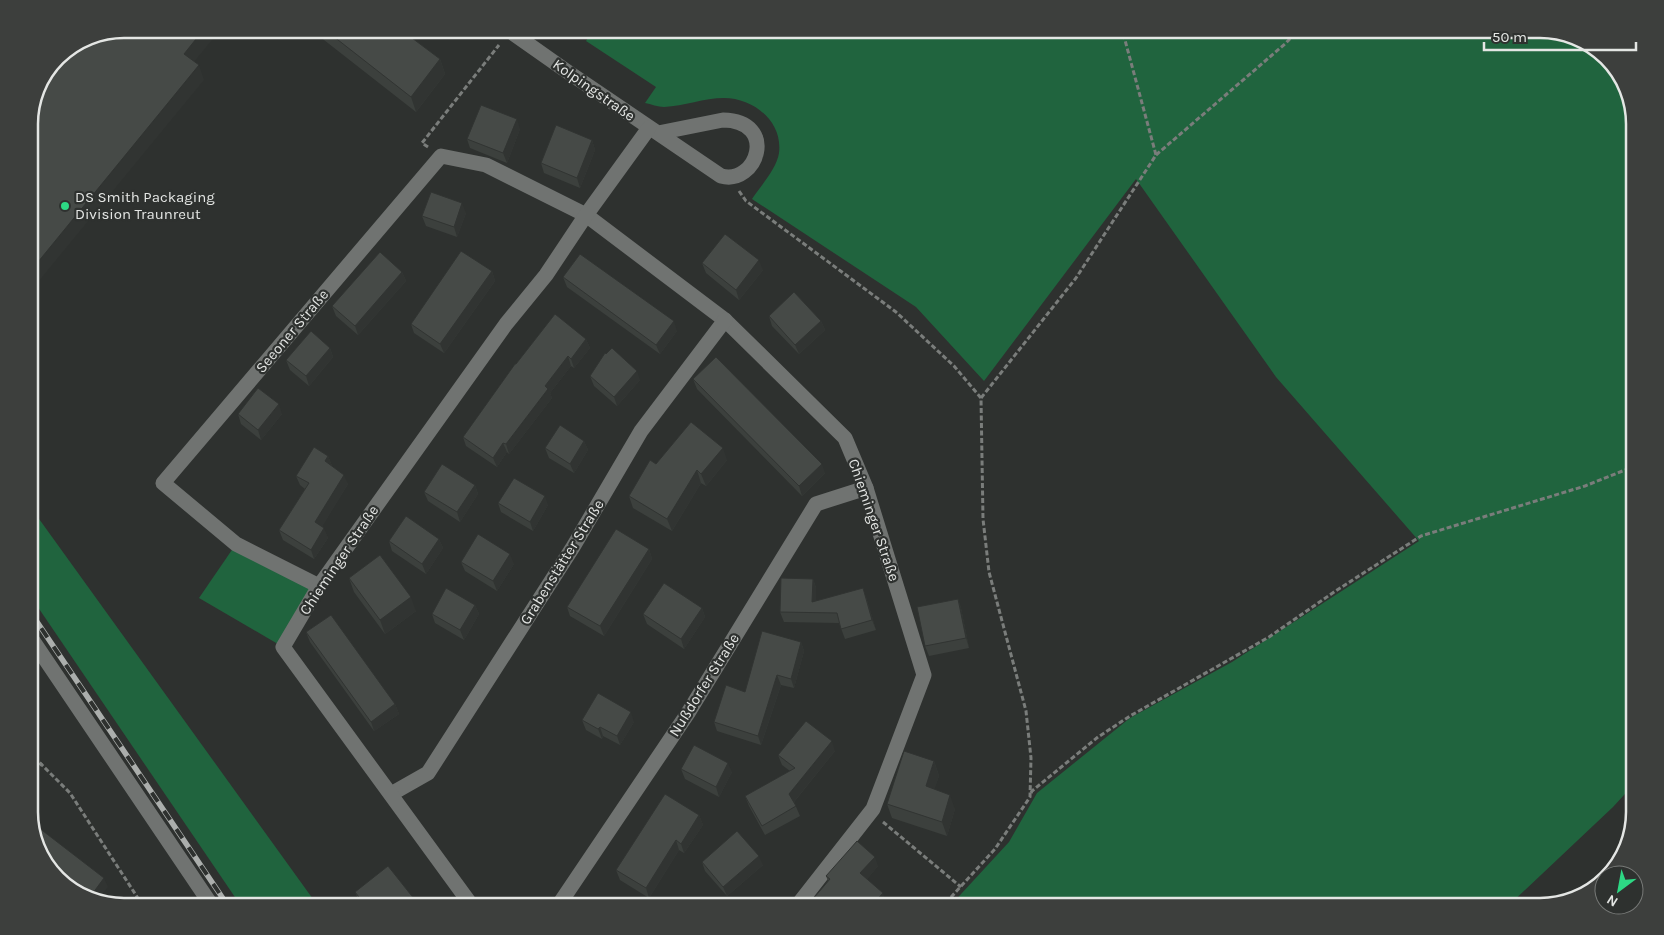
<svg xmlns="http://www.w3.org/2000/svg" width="1664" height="935" font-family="Karla,sans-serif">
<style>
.green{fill:#20643e}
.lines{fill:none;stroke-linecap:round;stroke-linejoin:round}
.path{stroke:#7a7d7b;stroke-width:3;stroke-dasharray:5 2.5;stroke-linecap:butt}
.minor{stroke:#707371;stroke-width:15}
.tertiary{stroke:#707371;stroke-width:15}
.rail-casing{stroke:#abaeac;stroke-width:5.5}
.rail{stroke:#2e312f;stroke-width:4;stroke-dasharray:11;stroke-linecap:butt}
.wall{fill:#3c403d}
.shaded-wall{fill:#313432}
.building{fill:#464a47;stroke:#313432}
.poi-dot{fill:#2dd884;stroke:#2e312f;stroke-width:2}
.labels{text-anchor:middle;stroke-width:4.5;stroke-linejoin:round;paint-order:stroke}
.street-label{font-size:15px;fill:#e4e6e4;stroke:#2e312f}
.poi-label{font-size:15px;fill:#e4e6e4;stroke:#2e312f;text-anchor:start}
.rim{fill:none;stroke:#e4e6e4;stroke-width:2.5}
</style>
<rect width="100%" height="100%" fill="#2e312f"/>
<g class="green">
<path d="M 594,29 L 1540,29 L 1588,41 L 1619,71 L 1635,118 L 1635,783 L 1613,807 L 1508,906 L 950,906 L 1009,842 L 1037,793 L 1130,718 L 1232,662 L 1419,541 L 1276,377 L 1136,179 L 984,381 L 916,307 L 752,199 C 760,187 777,168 779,153 C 783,122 754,98 724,98 C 704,98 684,106 664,107 C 658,107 651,104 645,103 L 656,87 L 586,41 Z"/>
<path d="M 29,505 L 318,906 L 241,906 L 29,594 Z"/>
<path d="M 236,544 L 319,586 L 283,647 L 199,598 Z"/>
</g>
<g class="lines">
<g class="path">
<path d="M 428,147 L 422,143 L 499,45"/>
<path d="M 1156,155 L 1286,43 L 1299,29"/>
<path d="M 739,191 L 746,201 L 896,312 L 954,366 L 981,398 L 983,519 L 989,572 L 1026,711 L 1031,758 L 1030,797 L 995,849 L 943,906"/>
<path d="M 981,398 L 1076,278 L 1156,155 L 1122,29"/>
<path d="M 29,752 L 70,793 L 143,906"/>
<path d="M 29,776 L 42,763"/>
<path d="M 1031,793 L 1032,791 L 1098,737 L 1130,716 L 1269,637 L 1334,592 L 1421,536 L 1585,486 L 1635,466"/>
<path d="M 883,822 L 961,887"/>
</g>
<g class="minor">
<path d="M 507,29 L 565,70 L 721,176 C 757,186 779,121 723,120 L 658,133"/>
<path d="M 319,586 L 236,544 L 163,483 L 441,156 L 486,165 L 586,215 L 725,320 L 845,438 L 866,488 L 924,675 L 873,809 L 797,906"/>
<path d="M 391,794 L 428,773 L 573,547 L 641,431 L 725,320"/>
<path d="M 472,906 L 283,647 L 319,586 L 506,324 L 546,275 L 586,215 L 649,128"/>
<path d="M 558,906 L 688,713 L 816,504 L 866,488"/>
</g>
<path class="tertiary" d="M 29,635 L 212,906"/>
<g class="rail-casing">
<path id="rail" d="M 29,610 L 228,906"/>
</g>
<use href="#rail" class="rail"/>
</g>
<g class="wall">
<path d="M 310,29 L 410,29 L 406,34 L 440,59 L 445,74 L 416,112 Z"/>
<path d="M 520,129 L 507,163 L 470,148 L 467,139 Z"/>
<path d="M 592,140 L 595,150 L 580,188 L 544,173 L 541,163 Z"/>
<path d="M 466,213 L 457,237 L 426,226 L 422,216 Z"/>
<path d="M 702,263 L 763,270 L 739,300 L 706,273 Z"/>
<path d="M 492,271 L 495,281 L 444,353 L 414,333 L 411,324 Z"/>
<path d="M 402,272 L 406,281 L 358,335 L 336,316 L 332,306 Z"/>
<path d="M 563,277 L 677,331 L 660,354 L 567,287 Z"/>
<path d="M 769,316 L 821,321 L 825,330 L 799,354 L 772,326 Z"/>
<path d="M 586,339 L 590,348 L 574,368 L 571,366 L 550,393 L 552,398 L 509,454 L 507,452 L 497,467 L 466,446 L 463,437 Z"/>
<path d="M 330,348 L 333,357 L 309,386 L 290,370 L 286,360 Z"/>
<path d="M 590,376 L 640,380 L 617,406 L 594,386 Z"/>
<path d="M 693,379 L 825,473 L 802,496 L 697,389 Z"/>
<path d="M 238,414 L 282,414 L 261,440 L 241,424 Z"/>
<path d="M 584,441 L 588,450 L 574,473 L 549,458 L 545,448 Z"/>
<path d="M 328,456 L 332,466 L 348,484 L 322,526 L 328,538 L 314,559 L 283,540 L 279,530 L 305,489 L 300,485 L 296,476 Z"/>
<path d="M 727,460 L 706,486 L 701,483 L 672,531 L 633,508 L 629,496 L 656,464 Z"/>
<path d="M 475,485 L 478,494 L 460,522 L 428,501 L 424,492 Z"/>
<path d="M 498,503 L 548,505 L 533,531 L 501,512 Z"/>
<path d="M 439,539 L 443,548 L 426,574 L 392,551 L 389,541 Z"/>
<path d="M 649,549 L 652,559 L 604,636 L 570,616 L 567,607 Z"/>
<path d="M 461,562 L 514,564 L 497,591 L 465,571 Z"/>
<path d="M 349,578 L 416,611 L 385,634 L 354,592 Z"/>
<path d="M 813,579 L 816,588 L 816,601 L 866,597 L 876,630 L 845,639 L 839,623 L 784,622 L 780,612 Z"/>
<path d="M 958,599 L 961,608 L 969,648 L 929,656 L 925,646 Z"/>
<path d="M 475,605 L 479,614 L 464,640 L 435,623 L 432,614 Z"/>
<path d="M 702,608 L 705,617 L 684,649 L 647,624 L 643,614 Z"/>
<path d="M 306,632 L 395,704 L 399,714 L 374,731 L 310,642 Z"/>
<path d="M 801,642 L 804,651 L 794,688 L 781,685 L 761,745 L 717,731 L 714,722 L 745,692 Z"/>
<path d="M 582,720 L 634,722 L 620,745 L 603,736 L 602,739 L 586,730 Z"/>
<path d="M 835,751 L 794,802 L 800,816 L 765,835 L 749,806 L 745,796 L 790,771 L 782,765 L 778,755 Z"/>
<path d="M 934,761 L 939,776 L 934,789 L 955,809 L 947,836 L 892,818 L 887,804 Z"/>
<path d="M 681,769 L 732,772 L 719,797 L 685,779 Z"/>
<path d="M 699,815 L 703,825 L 684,853 L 679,850 L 649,898 L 620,880 L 616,870 Z"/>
<path d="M 702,862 L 763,865 L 727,896 L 705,871 Z"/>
<path d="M 878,866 L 867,879 L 886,902 L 883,906 L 807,906 L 828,881 L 826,876 Z"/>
<path d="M 355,892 L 415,900 L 417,906 L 362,906 L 359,901 Z"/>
</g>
<g class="shaded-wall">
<path d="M 204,29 L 221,29 L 189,68 L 184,54 Z"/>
<path d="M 396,29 L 410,29 L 401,40 Z"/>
<path d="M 440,59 L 445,74 L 416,112 L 411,97 Z"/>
<path d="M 199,65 L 204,80 L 29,293 L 29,273 Z"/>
<path d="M 517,119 L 520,129 L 507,163 L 503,153 Z"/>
<path d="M 592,140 L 595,150 L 580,188 L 577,178 Z"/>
<path d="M 462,203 L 466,213 L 457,237 L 454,227 Z"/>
<path d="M 759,260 L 763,270 L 739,300 L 736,290 Z"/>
<path d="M 492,271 L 495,281 L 444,353 L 440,344 Z"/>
<path d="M 402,272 L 406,281 L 358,335 L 355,326 Z"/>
<path d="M 674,321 L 677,331 L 660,354 L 656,345 Z"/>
<path d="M 821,321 L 825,330 L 799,354 L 795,345 Z"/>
<path d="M 586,339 L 590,348 L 574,368 L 571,359 Z"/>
<path d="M 330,348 L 333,357 L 309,386 L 306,376 Z"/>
<path d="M 568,356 L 571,366 L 550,393 L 552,398 L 509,454 L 506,444 L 545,386 Z"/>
<path d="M 637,371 L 640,380 L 617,406 L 614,397 Z"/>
<path d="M 279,404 L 282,414 L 261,440 L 258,430 Z"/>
<path d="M 584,441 L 588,450 L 574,473 L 570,464 Z"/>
<path d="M 503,443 L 507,452 L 497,467 L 493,458 Z"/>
<path d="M 723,448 L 727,460 L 706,486 L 701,474 Z"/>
<path d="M 328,456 L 332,466 L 328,471 L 325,461 Z"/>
<path d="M 822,464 L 825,473 L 802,496 L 799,486 Z"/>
<path d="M 697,470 L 701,483 L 672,531 L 667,519 Z"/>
<path d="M 344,475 L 348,484 L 319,532 L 315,522 Z"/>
<path d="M 475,485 L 478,494 L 460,522 L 457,512 Z"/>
<path d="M 545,496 L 548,505 L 533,531 L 530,522 Z"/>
<path d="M 324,528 L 328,538 L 314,559 L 311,550 Z"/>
<path d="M 439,539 L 443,548 L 426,574 L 422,564 Z"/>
<path d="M 649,549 L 652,559 L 604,636 L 600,626 Z"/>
<path d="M 510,554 L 514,564 L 497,591 L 493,581 Z"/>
<path d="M 813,579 L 816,588 L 816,612 L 812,602 Z"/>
<path d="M 863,588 L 866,597 L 876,630 L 872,620 Z"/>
<path d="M 411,597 L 416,611 L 385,634 L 380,620 Z"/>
<path d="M 958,599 L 961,608 L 969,648 L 966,638 Z"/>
<path d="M 475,605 L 479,614 L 464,640 L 460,630 Z"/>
<path d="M 702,608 L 705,617 L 684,649 L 681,639 Z"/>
<path d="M 801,642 L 804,651 L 794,688 L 791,679 Z"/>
<path d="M 777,675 L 781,685 L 761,745 L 758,736 Z"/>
<path d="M 395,704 L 399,714 L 374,731 L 371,722 Z"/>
<path d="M 631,712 L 634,722 L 620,745 L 617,736 Z"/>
<path d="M 600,727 L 603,736 L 602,739 L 598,729 Z"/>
<path d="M 832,741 L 835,751 L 793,803 L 789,794 Z"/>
<path d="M 934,761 L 939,776 L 931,800 L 926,786 Z"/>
<path d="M 728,763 L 732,772 L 719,797 L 716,787 Z"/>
<path d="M 950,795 L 955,809 L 947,836 L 942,822 Z"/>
<path d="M 699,815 L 703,825 L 684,853 L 681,844 Z"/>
<path d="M 676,840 L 679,850 L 649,898 L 646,888 Z"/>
<path d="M 759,856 L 763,865 L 727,896 L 723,887 Z"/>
<path d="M 875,857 L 878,866 L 864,883 L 860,873 Z"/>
<path d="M 104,878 L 108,887 L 98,899 L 90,897 Z"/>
<path d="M 883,893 L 886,902 L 883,906 L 871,906 Z"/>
<path d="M 850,897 L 853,906 L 842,906 Z"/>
<path d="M 415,900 L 417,906 L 407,906 Z"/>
</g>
<g class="building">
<path d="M 124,29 L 204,29 L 184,54 L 199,65 L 29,273 L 29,118 L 57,56 L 88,36 Z"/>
<path d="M 324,29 L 400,29 L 440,59 L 411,97 Z"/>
<path d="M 481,105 L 517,119 L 503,153 L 467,139 Z"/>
<path d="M 556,125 L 592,140 L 577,178 L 541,163 Z"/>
<path d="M 431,192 L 462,203 L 454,227 L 422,216 Z"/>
<path d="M 725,234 L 759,260 L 736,290 L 702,263 Z"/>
<path d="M 461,251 L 492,271 L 440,344 L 411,324 Z"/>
<path d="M 380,252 L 402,272 L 355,326 L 332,306 Z"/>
<path d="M 580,254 L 674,321 L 656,345 L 563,277 Z"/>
<path d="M 794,292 L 821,321 L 795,345 L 769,316 Z"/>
<path d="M 555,314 L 586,339 L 571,359 L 568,356 L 545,386 L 548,389 L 506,444 L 503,443 L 493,458 L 463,437 L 515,364 L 516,364 Z"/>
<path d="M 311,331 L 330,348 L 306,376 L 286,360 Z"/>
<path d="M 612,348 L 637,371 L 614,397 L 590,376 L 605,353 L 606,354 Z"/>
<path d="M 716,357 L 822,464 L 799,486 L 693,379 Z"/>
<path d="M 258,388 L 279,404 L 258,430 L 238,414 Z"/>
<path d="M 691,422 L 723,448 L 701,474 L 697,470 L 667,519 L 629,496 L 650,460 L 656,464 Z"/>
<path d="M 560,425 L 584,441 L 570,464 L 545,448 Z"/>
<path d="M 314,447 L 328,456 L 325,461 L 344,475 L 315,522 L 324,528 L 311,550 L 279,530 L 309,483 L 296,476 Z"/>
<path d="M 442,464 L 475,485 L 457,512 L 424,492 Z"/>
<path d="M 514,478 L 545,496 L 530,522 L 498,503 Z"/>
<path d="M 406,516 L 439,539 L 422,564 L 389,541 Z"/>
<path d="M 616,529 L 649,549 L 600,626 L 567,607 Z"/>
<path d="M 478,534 L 510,554 L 493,581 L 461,562 Z"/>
<path d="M 380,555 L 411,597 L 380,620 L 349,578 Z"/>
<path d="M 781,578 L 813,579 L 812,602 L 863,588 L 872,620 L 841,629 L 837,613 L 780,612 Z"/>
<path d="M 664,583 L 702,608 L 681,639 L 643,614 Z"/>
<path d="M 446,588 L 475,605 L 460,630 L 432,614 Z"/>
<path d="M 958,599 L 966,638 L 925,646 L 917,607 Z"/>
<path d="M 331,615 L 395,704 L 371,722 L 306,632 Z"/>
<path d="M 762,631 L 801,642 L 791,679 L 777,675 L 758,736 L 714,722 L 726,685 L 745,692 Z"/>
<path d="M 598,693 L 631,712 L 617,736 L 600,727 L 598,729 L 582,720 Z"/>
<path d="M 806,721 L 832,741 L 789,794 L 796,806 L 762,826 L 745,796 L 795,768 L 778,755 Z"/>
<path d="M 694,745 L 728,763 L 716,787 L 681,769 Z"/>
<path d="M 904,751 L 934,761 L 926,786 L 950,795 L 942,822 L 887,804 Z"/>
<path d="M 665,794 L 699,815 L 681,844 L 676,840 L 646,888 L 616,870 Z"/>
<path d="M 30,821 L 104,878 L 90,897 L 76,894 L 42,859 Z"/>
<path d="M 737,831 L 759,856 L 723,887 L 702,862 Z"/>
<path d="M 857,841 L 875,857 L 860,873 L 883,893 L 871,906 L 860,906 L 850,897 L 842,906 L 807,906 L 830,879 L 826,876 Z"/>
<path d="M 388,866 L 415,900 L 407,906 L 366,906 L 355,892 Z"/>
<path d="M 605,899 L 611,906 L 597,906 Z"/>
<path d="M 713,901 L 716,904 L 715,906 L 707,906 Z"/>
</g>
<circle class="poi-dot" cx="65" cy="206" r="5"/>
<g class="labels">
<g class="street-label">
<text transform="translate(594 90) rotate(35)" y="5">Kolpingstraße</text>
<text transform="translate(292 331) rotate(-50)" y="5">Seeoner Straße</text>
<text transform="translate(874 520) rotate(71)" y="5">Chieminger Straße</text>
<text transform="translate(339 560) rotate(-56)" y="5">Chieminger Straße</text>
<text transform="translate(562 562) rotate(-58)" y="5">Grabenstätter Straße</text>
<text transform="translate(704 685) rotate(-58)" y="5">Nußdorfer Straße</text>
</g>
<g class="poi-label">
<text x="75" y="202">DS Smith Packaging<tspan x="75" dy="17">Division Traunreut</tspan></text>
</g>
</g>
<path d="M0 0H1664V935H0ZM124 38H1540A86 86 0 0 1 1626 124V812A86 86 0 0 1 1540 898H124A86 86 0 0 1 38 812V124A86 86 0 0 1 124 38Z" fill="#3d3f3d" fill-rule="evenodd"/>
<path class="rim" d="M124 38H1540A86 86 0 0 1 1626 124V812A86 86 0 0 1 1540 898H124A86 86 0 0 1 38 812V124A86 86 0 0 1 124 38Z"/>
<g transform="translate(1619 890) rotate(212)"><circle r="24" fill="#2e312f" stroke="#777977"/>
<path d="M0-4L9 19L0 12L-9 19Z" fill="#2dd884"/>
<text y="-8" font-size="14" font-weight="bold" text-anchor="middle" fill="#e4e6e4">N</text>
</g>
<path d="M1484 42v8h152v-8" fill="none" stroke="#e4e6e4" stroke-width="2.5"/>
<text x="1492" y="42" font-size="15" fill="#e4e6e4" stroke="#2e312f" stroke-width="4" paint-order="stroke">50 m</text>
</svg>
